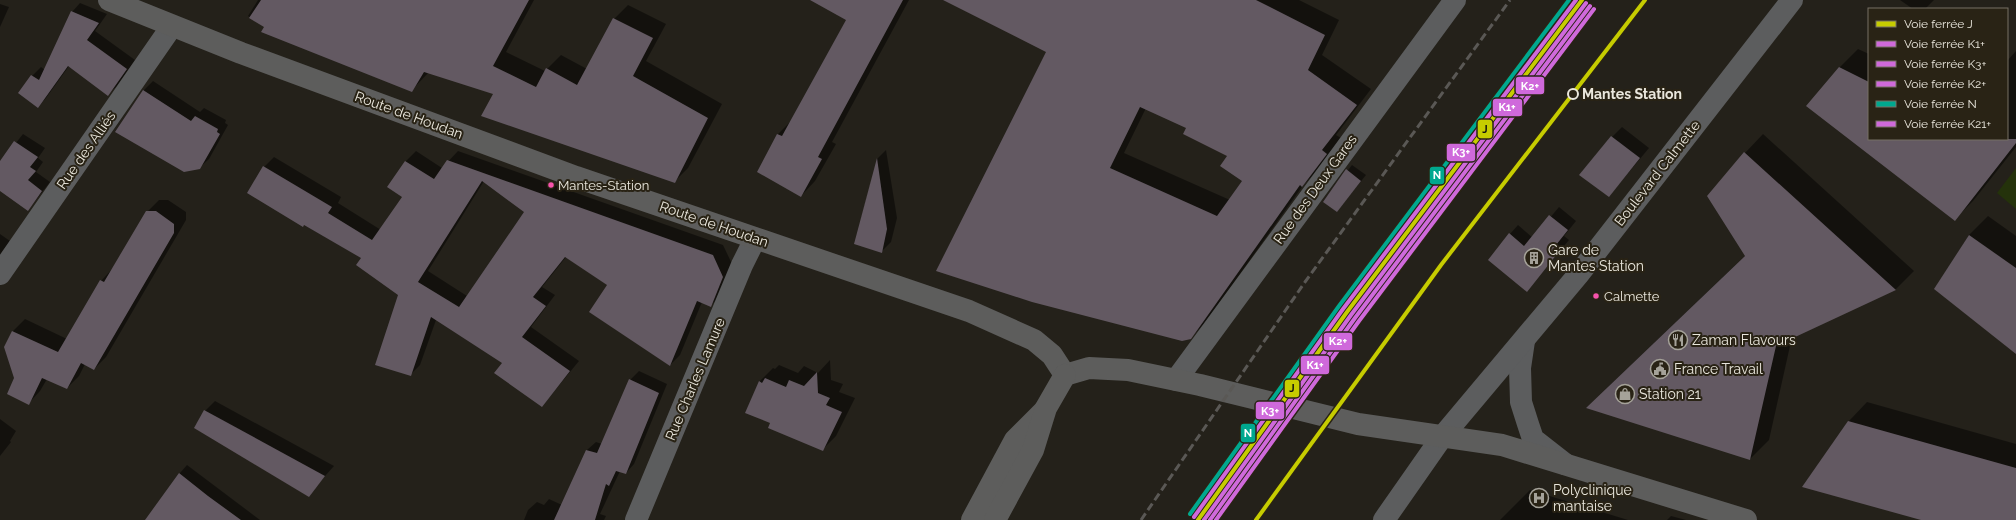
<svg xmlns="http://www.w3.org/2000/svg" width="2016" height="520" font-family="Raleway,sans-serif">
<style>
.green{fill:#24320b}
.shadow{fill:#0007;fill-rule:evenodd}
.building{fill:#635962;fill-rule:evenodd}
.lines{fill:none;stroke-linecap:round;stroke-linejoin:round}
.minor{stroke:#5c5d5e;stroke-width:22}
.major{stroke:#5d5d5c;stroke-width:22}
.rail{stroke:#5a5855;stroke-width:3;stroke-dasharray:8 4;stroke-linecap:butt}
.rail-1-casing{stroke:#292315;stroke-width:7}
.rail-2-casing{stroke:#292315;stroke-width:7}
.rail-3-casing{stroke:#292315;stroke-width:7}
.rail-4-casing{stroke:#292315;stroke-width:7}
.rail-5-casing{stroke:#292315;stroke-width:7}
.rail-6-casing{stroke:#292315;stroke-width:7}
.rail-1{stroke:#c6cc00;stroke-width:4}
.rail-2{stroke:#cf69db;stroke-width:4}
.rail-3{stroke:#cf69db;stroke-width:4}
.rail-4{stroke:#cf69db;stroke-width:4}
.rail-5{stroke:#00a88f;stroke-width:4}
.rail-6{stroke:#cf69db;stroke-width:4}
.stop-dot{fill:#292315;stroke:#eae7dd;stroke-width:2}
.bus-dot{fill:#f653ac;stroke:#292315;stroke-width:1.5}
.labels{text-anchor:middle;stroke-width:4;stroke-linejoin:round;paint-order:stroke}
.bus-label{font-size:13px;fill:#eae7dd;stroke:#292315;text-anchor:start}
.stop-label{font-size:14px;font-weight:bold;fill:#eae7dd;stroke:#292315;text-anchor:start}
.street-label{font-size:14px;fill:#eae7dd;stroke:#292315}
.poi-label{font-size:14px;fill:#eae7dd;stroke:#292315;text-anchor:start}
.line-badge{stroke:#292315;stroke-width:1.5}
.badge-label{font-size:11px;text-anchor:middle;font-weight:bold;fill:#fff}
.pale-badge-label{font-size:11px;text-anchor:middle;font-weight:bold;fill:#111}
</style>
<rect width="100%" height="100%" fill="#24211a"/>
<path class="green" d="M 2016,168 L 2016,209 L 1997,193 Z"/>
<g class="shadow">
<path d="M 258,0 L 534,0 L 506,52 L 545,71 L 561,55 L 587,69 L 614,19 L 628,5 L 666,24 L 646,61 L 722,104 L 688,168 L 674,182 L 495,93 L 429,72 L 412,90 L 266,27 L 248,16 Z"/>
<path d="M 820,0 L 909,0 L 832,142 L 836,144 L 815,181 L 801,196 L 778,134 L 792,120 L 847,19 Z"/>
<path d="M 969,0 L 1299,0 L 1339,20 L 1322,55 L 1371,89 L 1336,135 L 1341,138 L 1317,171 L 1304,184 L 1205,323 L 1190,338 L 1048,51 ZM 1146,108 L 1188,127 L 1229,156 L 1243,181 L 1230,200 L 1124,153 Z"/>
<path d="M 1900,0 L 1934,0 L 1925,9 L 1913,9 Z"/>
<path d="M 80,3 L 107,14 L 95,31 L 135,60 L 117,86 L 108,94 L 69,66 L 46,98 L 38,107 L 32,76 L 41,67 L 45,70 L 72,12 Z"/>
<path d="M 0,4 L 9,7 L 0,27 Z"/>
<path d="M 1858,49 L 1869,54 L 1869,139 L 2007,139 L 2007,61 L 2016,51 L 2016,147 L 1973,201 L 1954,220 L 1808,106 L 1839,68 Z"/>
<path d="M 153,81 L 200,112 L 204,108 L 226,120 L 225,123 L 228,125 L 209,159 L 199,168 L 116,132 L 144,90 Z"/>
<path d="M 1622,127 L 1649,148 L 1609,196 L 1612,137 Z"/>
<path d="M 23,134 L 45,148 L 38,158 L 43,162 L 36,172 L 50,182 L 28,210 L 0,189 L 0,163 Z"/>
<path d="M 1763,134 L 1914,271 L 1895,290 L 1792,337 L 1769,440 L 1750,459 L 1606,389 L 1746,255 L 1745,153 Z"/>
<path d="M 886,150 L 897,218 L 891,242 L 882,251 L 855,243 L 877,159 Z"/>
<path d="M 416,151 L 442,168 L 458,151 L 723,245 L 733,266 L 720,296 L 710,306 L 702,302 L 680,355 L 670,365 L 609,284 L 566,257 L 542,287 L 555,295 L 531,327 L 579,361 L 542,406 L 503,363 L 436,320 L 420,365 L 410,375 L 399,295 L 362,258 L 304,225 L 264,167 L 274,157 L 341,197 L 338,203 L 381,230 L 403,196 L 389,187 L 406,161 ZM 484,181 L 526,212 L 467,296 L 428,271 Z"/>
<path d="M 1352,165 L 1366,175 L 1337,211 L 1324,201 Z"/>
<path d="M 159,200 L 168,200 L 186,212 L 186,220 L 106,357 L 94,369 L 85,364 L 79,376 L 67,388 L 47,379 L 40,391 L 28,404 L 15,378 L 5,347 L 13,331 L 25,319 L 67,339 L 101,281 L 113,268 L 147,212 Z"/>
<path d="M 1559,207 L 1576,221 L 1564,236 L 1569,240 L 1527,290 L 1510,234 L 1518,225 L 1533,238 Z"/>
<path d="M 1988,216 L 2016,236 L 2016,352 L 1935,289 L 1969,235 Z"/>
<path d="M 0,234 L 10,241 L 0,255 Z"/>
<path d="M 830,360 L 831,380 L 843,384 L 839,392 L 855,398 L 836,436 L 822,450 L 771,423 L 746,412 L 760,381 L 773,368 L 775,369 L 779,365 L 798,373 L 804,366 L 818,373 Z"/>
<path d="M 639,371 L 667,384 L 634,464 L 626,473 L 620,471 L 600,514 L 606,516 L 604,520 L 524,520 L 528,510 L 537,502 L 544,505 L 549,499 L 562,505 L 587,450 L 596,442 L 602,444 L 630,380 Z"/>
<path d="M 215,401 L 334,466 L 308,495 L 205,411 Z"/>
<path d="M 1867,402 L 2016,444 L 2016,520 L 1925,520 L 1849,421 Z"/>
<path d="M 0,419 L 16,431 L 10,441 L 11,442 L 0,456 Z"/>
<path d="M 187,465 L 260,520 L 160,520 L 155,508 L 180,473 Z"/>
<path d="M 1530,490 L 1628,520 L 1500,520 Z"/>
<path d="M 1671,516 L 1686,520 L 1667,520 Z"/>
</g>
<g class="building">
<path d="M 261,0 L 529,0 L 493,66 L 536,87 L 546,68 L 577,85 L 613,18 L 653,38 L 633,76 L 708,118 L 675,183 L 481,116 L 493,94 L 424,72 L 412,92 L 261,32 L 264,27 L 249,18 Z"/>
<path d="M 810,0 L 903,0 L 818,157 L 822,159 L 801,197 L 757,172 L 777,134 L 782,136 L 846,20 Z"/>
<path d="M 943,0 L 1256,0 L 1325,35 L 1308,70 L 1357,105 L 1322,150 L 1327,154 L 1302,187 L 1300,185 L 1191,339 L 1182,341 L 1032,302 L 936,271 L 1046,52 ZM 1140,107 L 1186,128 L 1183,134 L 1227,156 L 1220,166 L 1242,181 L 1217,216 L 1110,168 Z"/>
<path d="M 71,11 L 99,23 L 87,40 L 127,69 L 108,96 L 68,66 L 38,108 L 18,93 L 31,75 L 39,80 Z"/>
<path d="M 1839,67 L 1869,82 L 1869,139 L 2016,139 L 2016,143 L 1955,221 L 1806,106 Z"/>
<path d="M 143,90 L 191,121 L 195,116 L 218,129 L 217,132 L 220,134 L 200,169 L 184,172 L 115,132 Z"/>
<path d="M 1611,136 L 1640,158 L 1609,197 L 1579,175 Z"/>
<path d="M 14,141 L 38,157 L 30,167 L 36,171 L 28,180 L 42,191 L 28,211 L 0,191 L 0,161 Z"/>
<path d="M 1744,152 L 1896,290 L 1776,346 L 1750,460 L 1586,408 L 1745,256 L 1707,196 Z"/>
<path d="M 877,158 L 887,229 L 882,253 L 854,244 Z"/>
<path d="M 447,160 L 713,255 L 723,277 L 711,307 L 697,301 L 670,366 L 589,312 L 607,285 L 565,257 L 533,297 L 546,306 L 522,337 L 570,371 L 542,407 L 494,373 L 502,363 L 431,317 L 411,376 L 375,365 L 398,295 L 356,265 L 361,258 L 304,225 L 303,227 L 247,193 L 263,166 L 332,207 L 328,213 L 372,240 L 402,197 L 387,187 L 405,161 L 434,179 ZM 482,181 L 524,212 L 459,307 L 418,282 Z"/>
<path d="M 1346,169 L 1361,181 L 1337,212 L 1323,202 Z"/>
<path d="M 146,211 L 156,211 L 174,224 L 174,233 L 94,370 L 81,363 L 67,389 L 42,378 L 29,405 L 7,394 L 14,378 L 4,347 L 12,331 L 58,352 L 100,280 L 104,282 Z"/>
<path d="M 1549,215 L 1568,230 L 1556,245 L 1561,249 L 1527,292 L 1488,260 L 1509,233 L 1524,246 Z"/>
<path d="M 1969,235 L 2016,268 L 2016,354 L 1934,289 Z"/>
<path d="M 817,372 L 818,393 L 830,398 L 826,405 L 842,412 L 823,451 L 768,428 L 770,423 L 745,413 L 759,381 L 762,383 L 765,378 L 786,387 L 789,380 L 804,386 Z"/>
<path d="M 629,379 L 659,393 L 626,474 L 616,471 L 609,486 L 606,484 L 595,520 L 554,520 L 586,450 L 597,453 Z"/>
<path d="M 204,410 L 325,476 L 309,497 L 194,428 Z"/>
<path d="M 1848,421 L 2016,468 L 2016,520 L 1921,520 L 1802,487 Z"/>
<path d="M 179,473 L 208,496 L 241,520 L 145,520 Z"/>
</g>
<g class="lines">
<g class="minor">
<path d="M 0,274 L 172,26"/>
<path d="M 1524,341 L 1520,368 L 1521,402 L 1528,424 L 1533,439 L 1565,464"/>
<path d="M 1176,380 L 1455,0"/>
<path d="M 636,520 L 742,265 L 755,239"/>
<path d="M 1384,520 L 1442,437 L 1578,275 L 1792,0"/>
</g>
<g class="major">
<path d="M 109,0 L 241,53 L 576,177 L 969,311 L 1034,340 L 1052,355 L 1065,375"/>
<path d="M 1065,375 L 1089,368 L 1128,370 L 1200,385 L 1358,424 L 1502,445 L 1746,520"/>
<path d="M 972,520 L 1015,440 L 1044,411"/>
<path d="M 995,520 L 1033,450 L 1046,408 L 1065,375"/>
</g>
<path class="rail" d="M 1141,520 L 1305,282 L 1510,0"/>
<g class="rail-1-casing">
<g id="rail-1">
<path d="M 1198,520 L 1347,312 L 1582,0"/>
<path d="M 1256,520 L 1441,265 L 1645,0"/>
</g>
</g>
<g class="rail-2-casing">
<path id="rail-2" d="M 1204,520 L 1351,315 L 1586,3"/>
</g>
<g class="rail-3-casing">
<path id="rail-3" d="M 1194,517 L 1343,309 L 1576,0"/>
</g>
<g class="rail-4-casing">
<path id="rail-4" d="M 1210,520 L 1355,318 L 1590,6"/>
</g>
<g class="rail-5-casing">
<path id="rail-5" d="M 1190,514 L 1339,306 L 1569,0"/>
</g>
<g class="rail-6-casing">
<path id="rail-6" d="M 1216,520 L 1359,321 L 1594,9"/>
</g>
<use href="#rail-1" class="rail-1"/>
<use href="#rail-2" class="rail-2"/>
<use href="#rail-3" class="rail-3"/>
<use href="#rail-4" class="rail-4"/>
<use href="#rail-5" class="rail-5"/>
<use href="#rail-6" class="rail-6"/>
</g>
<defs>
<g id="building-ring" transform="scale(1)"><circle r="9.5" fill="#292315" stroke="#a5a299" stroke-width="1.5"/><path d="M-4-6H4V6H1V3H-1V6H-4ZM-2.5-4.3h1.7v1.8h-1.7ZM.8-4.3h1.7v1.8H.8ZM-2.5-1h1.7V.8h-1.7ZM.8-1h1.7V.8H.8Z" fill="#a5a299"/></g>
<g id="restaurant-ring" transform="scale(1)"><circle r="9.5" fill="#292315" stroke="#a5a299" stroke-width="1.5"/><path d="M-5-6h1v4h1v-4h1v4h1v-4h1v5L-1.5 .5V6h-2V.5L-5-1ZM5-6V6H3V1.5H1.5Q1.5-4 5-6Z" fill="#a5a299"/></g>
<g id="civic-ring" transform="scale(1)"><circle r="9.5" fill="#292315" stroke="#a5a299" stroke-width="1.5"/><path d="M-.6-6.5H3V-4.5H.6V-3L4-1V1h2V6H-6V1h2V-1L-.6-3ZM-1.2 2.5V6h2.4V2.5Z" fill="#a5a299"/></g>
<g id="shop-ring" transform="scale(1)"><circle r="9.5" fill="#292315" stroke="#a5a299" stroke-width="1.5"/><path d="M-5-2.5h2.3a2.7 3.5 0 0 1 5.4 0H5L5.5 6h-11ZM-1.5-2.5h3a1.5 2.3 0 0 0-3 0Z" fill="#a5a299"/></g>
<g id="hospital-ring" transform="scale(1)"><circle r="9.5" fill="#292315" stroke="#a5a299" stroke-width="1.5"/><path d="M-5-5h3v3.5h4V-5h3V5h-3V1.5h-4V5h-3Z" fill="#a5a299"/></g>
</defs>
<g fill-rule="evenodd">
<use href="#building-ring" x="1534" y="258"/>
<use href="#restaurant-ring" x="1678" y="340"/>
<use href="#civic-ring" x="1660" y="369"/>
<use href="#shop-ring" x="1625" y="394"/>
<use href="#hospital-ring" x="1539" y="498"/>
</g>
<circle class="stop-dot" cx="1573" cy="94" r="5"/>
<g class="bus-dot">
<circle cx="551" cy="185" r="3.5"/>
<circle cx="1596" cy="296" r="3.5"/>
</g>
<g class="labels">
<g class="bus-label">
<text x="558" y="190">Mantes-Station</text>
<text x="1604" y="301">Calmette</text>
</g>
<g class="stop-label">
<text x="1582" y="99">Mantes Station</text>
</g>
<g class="street-label">
<text transform="translate(409 115) rotate(20)" y="5">Route de Houdan</text>
<text transform="translate(86 150) rotate(-55)" y="5">Rue des Alliés</text>
<text transform="translate(1657 173) rotate(-52)" y="5">Boulevard Calmette</text>
<text transform="translate(1315 189) rotate(-54)" y="5">Rue des Deux Gares</text>
<text transform="translate(714 224) rotate(19)" y="5">Route de Houdan</text>
<text transform="translate(695 379) rotate(-67)" y="5">Rue Charles Lamure</text>
</g>
<g class="poi-label">
<text x="1548" y="255">Gare de<tspan x="1548" dy="16">Mantes Station</tspan></text>
<text x="1692" y="345">Zaman Flavours</text>
<text x="1674" y="374">France Travail</text>
<text x="1639" y="399">Station 21</text>
<text x="1553" y="495">Polyclinique<tspan x="1553" dy="16">mantaise</tspan></text>
</g>
</g>
<g class="line-badge">
<rect x="1515" y="76" width="30" height="19" rx="4" fill="#cf69db"/>
<rect x="1492" y="98" width="31" height="19" rx="4" fill="#cf69db"/>
<rect x="1477" y="119" width="16" height="20" rx="4" fill="#c6cc00"/>
<rect x="1446" y="143" width="30" height="19" rx="4" fill="#cf69db"/>
<rect x="1429" y="166" width="16" height="19" rx="4" fill="#00a88f"/>
<rect x="1323" y="332" width="30" height="19" rx="4" fill="#cf69db"/>
<rect x="1300" y="355" width="30" height="20" rx="4" fill="#cf69db"/>
<rect x="1284" y="379" width="16" height="19" rx="4" fill="#c6cc00"/>
<rect x="1255" y="401" width="30" height="19" rx="4" fill="#cf69db"/>
<rect x="1240" y="423" width="16" height="20" rx="4" fill="#00a88f"/>
</g>
<g class="badge-label">
<text x="1530" y="90">K2+</text>
<text x="1507" y="111">K1+</text>
<text x="1461" y="156">K3+</text>
<text x="1437" y="179">N</text>
<text x="1338" y="345">K2+</text>
<text x="1315" y="369">K1+</text>
<text x="1270" y="415">K3+</text>
<text x="1248" y="437">N</text>
</g>
<g class="pale-badge-label">
<text x="1485" y="133">J</text>
<text x="1292" y="392">J</text>
</g>
<rect x="1868" y="8" width="140" height="132" fill="#292315" stroke="#767165"/>
<rect x="1876" y="21" width="20" height="6" fill="#c6cc00" stroke="#767165"/>
<text x="1904" y="28" font-size="12" fill="#eae7dd">Voie ferrée J</text>
<rect x="1876" y="41" width="20" height="6" fill="#cf69db" stroke="#767165"/>
<text x="1904" y="48" font-size="12" fill="#eae7dd">Voie ferrée K1+</text>
<rect x="1876" y="61" width="20" height="6" fill="#cf69db" stroke="#767165"/>
<text x="1904" y="68" font-size="12" fill="#eae7dd">Voie ferrée K3+</text>
<rect x="1876" y="81" width="20" height="6" fill="#cf69db" stroke="#767165"/>
<text x="1904" y="88" font-size="12" fill="#eae7dd">Voie ferrée K2+</text>
<rect x="1876" y="101" width="20" height="6" fill="#00a88f" stroke="#767165"/>
<text x="1904" y="108" font-size="12" fill="#eae7dd">Voie ferrée N</text>
<rect x="1876" y="121" width="20" height="6" fill="#cf69db" stroke="#767165"/>
<text x="1904" y="128" font-size="12" fill="#eae7dd">Voie ferrée K21+</text>
</svg>
